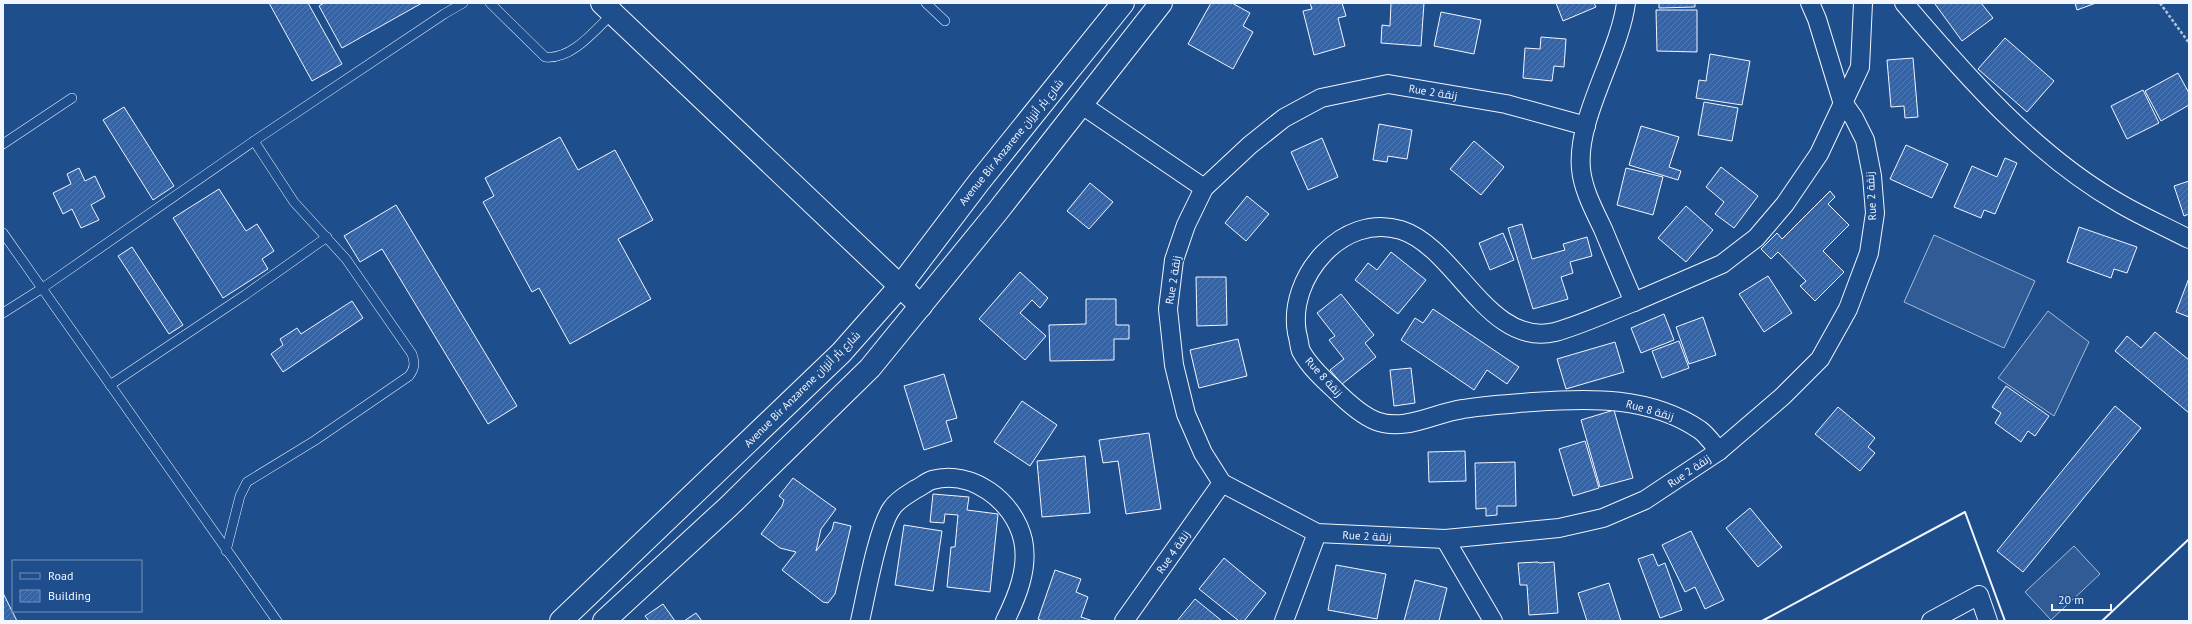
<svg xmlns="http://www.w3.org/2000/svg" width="2192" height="624" font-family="'PT Sans',Cairo,sans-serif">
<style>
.built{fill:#305b95;stroke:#a8bbd7}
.building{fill:url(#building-hatch);stroke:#f2f6ff}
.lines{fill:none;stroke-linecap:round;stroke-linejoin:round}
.service-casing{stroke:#f2f6ff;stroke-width:10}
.minor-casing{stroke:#f2f6ff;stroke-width:20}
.secondary-casing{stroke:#f2f6ff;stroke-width:24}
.primary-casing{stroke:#f2f6ff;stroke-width:24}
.path{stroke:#b3c4dc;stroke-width:2.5;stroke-dasharray:3 2;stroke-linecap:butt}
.service{stroke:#1f4e8c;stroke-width:9}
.minor{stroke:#1f4e8c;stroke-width:18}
.secondary{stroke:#1f4e8c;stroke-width:22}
.primary{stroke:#1f4e8c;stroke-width:22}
.wall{stroke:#f2f6ff;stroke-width:2}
.labels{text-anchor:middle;stroke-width:3;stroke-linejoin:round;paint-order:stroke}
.street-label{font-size:11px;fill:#f2f6ff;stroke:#1f4e8c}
</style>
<defs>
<pattern id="building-hatch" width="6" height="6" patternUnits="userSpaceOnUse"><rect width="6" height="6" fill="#3563a3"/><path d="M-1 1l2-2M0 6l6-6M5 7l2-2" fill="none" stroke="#537ab1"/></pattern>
</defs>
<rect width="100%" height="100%" fill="#1f4e8c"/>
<g class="built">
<path d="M 1934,235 L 2035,281 L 2004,348 L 1904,302 Z"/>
<path d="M 2048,311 L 2089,342 L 2054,416 L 1998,378 Z"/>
<path d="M 2074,546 L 2100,574 L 2051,620 L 2025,592 Z"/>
</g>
<g class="building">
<path d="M 269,3 L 308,3 L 342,64 L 312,81 Z"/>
<path d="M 324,3 L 422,3 L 342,48 L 319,6 Z"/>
<path d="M 1211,3 L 1232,3 L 1250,13 L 1243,26 L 1253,32 L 1233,69 L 1188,44 Z"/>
<path d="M 1310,3 L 1342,3 L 1346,16 L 1338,18 L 1345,46 L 1314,55 L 1303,11 L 1312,9 Z"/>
<path d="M 1391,3 L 1424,3 L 1421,46 L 1381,43 L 1382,25 L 1390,26 Z"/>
<path d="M 1556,3 L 1594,3 L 1596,7 L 1563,21 Z"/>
<path d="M 1659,3 L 1695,3 L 1695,7 L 1659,8 Z"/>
<path d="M 1937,3 L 1981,3 L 1993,18 L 1962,41 L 1935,4 Z"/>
<path d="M 2075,3 L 2096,3 L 2077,10 Z"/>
<path d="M 1656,10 L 1697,10 L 1697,52 L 1657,51 Z"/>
<path d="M 1441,12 L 1481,20 L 1474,54 L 1434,46 Z"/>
<path d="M 1541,37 L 1566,39 L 1564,67 L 1554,66 L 1552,81 L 1523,78 L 1525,48 L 1540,49 Z"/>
<path d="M 2005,38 L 2054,81 L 2027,112 L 1978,69 Z"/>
<path d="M 1710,54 L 1750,61 L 1742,105 L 1696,98 L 1699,80 L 1706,81 Z"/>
<path d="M 1913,58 L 1918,117 L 1905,118 L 1904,106 L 1891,107 L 1887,60 Z"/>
<path d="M 2178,73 L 2189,93 L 2189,105 L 2161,121 L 2145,91 Z"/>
<path d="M 2143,90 L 2159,123 L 2127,139 L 2111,106 Z"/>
<path d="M 1704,102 L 1738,108 L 1732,141 L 1698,135 Z"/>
<path d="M 124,107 L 174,186 L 153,200 L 103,120 Z"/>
<path d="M 1379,124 L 1412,130 L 1407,159 L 1388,156 L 1387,162 L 1373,160 Z"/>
<path d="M 1641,126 L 1679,137 L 1669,167 L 1681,171 L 1678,180 L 1629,165 Z"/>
<path d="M 560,137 L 578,170 L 615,150 L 653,220 L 618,239 L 651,299 L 570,344 L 539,288 L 532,292 L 483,202 L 494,196 L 485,178 Z"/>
<path d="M 1322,138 L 1338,177 L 1308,190 L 1291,152 Z"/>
<path d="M 1474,141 L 1504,167 L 1481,195 L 1450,169 Z"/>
<path d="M 1906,145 L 1948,164 L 1932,198 L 1890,179 Z"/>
<path d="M 2005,158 L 2017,163 L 1995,214 L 1984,210 L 1981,218 L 1954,207 L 1972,166 L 1997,177 Z"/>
<path d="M 1721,167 L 1758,196 L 1734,228 L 1715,214 L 1724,202 L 1706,187 Z"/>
<path d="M 79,168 L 85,181 L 95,176 L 105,197 L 91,205 L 99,220 L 81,228 L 72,209 L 63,214 L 53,193 L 71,184 L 67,174 Z"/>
<path d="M 1626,168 L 1663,177 L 1653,215 L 1617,205 Z"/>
<path d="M 2189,181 L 2189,214 L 2184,216 L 2174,186 Z"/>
<path d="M 1090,183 L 1113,202 L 1089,229 L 1067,211 Z"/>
<path d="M 219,189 L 246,231 L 257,224 L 274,251 L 262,259 L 268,269 L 223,298 L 173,218 Z"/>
<path d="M 1830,191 L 1835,197 L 1828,204 L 1849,225 L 1823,251 L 1844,272 L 1815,301 L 1800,286 L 1806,281 L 1778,252 L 1771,259 L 1761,249 L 1777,233 L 1782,239 Z"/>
<path d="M 1247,196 L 1269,214 L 1246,241 L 1225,223 Z"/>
<path d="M 396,205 L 517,406 L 488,424 L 382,249 L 360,262 L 344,236 Z"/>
<path d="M 1686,206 L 1713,230 L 1686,262 L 1658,238 Z"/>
<path d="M 1522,224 L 1532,259 L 1565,250 L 1563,244 L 1587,237 L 1592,256 L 1570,262 L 1573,273 L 1561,277 L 1568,299 L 1533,309 L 1508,228 Z"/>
<path d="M 2079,227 L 2137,247 L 2127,273 L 2114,269 L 2111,278 L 2067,262 Z"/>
<path d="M 1503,233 L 1514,260 L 1490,270 L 1479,243 Z"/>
<path d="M 132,247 L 183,325 L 169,334 L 118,256 Z"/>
<path d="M 1391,252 L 1426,280 L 1398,314 L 1355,280 L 1368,263 L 1377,270 Z"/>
<path d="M 1020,272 L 1048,298 L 1040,308 L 1032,300 L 1020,313 L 1046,336 L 1025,360 L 979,319 Z"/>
<path d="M 1768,276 L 1792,313 L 1764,332 L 1739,294 Z"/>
<path d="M 1196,277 L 1226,277 L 1227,325 L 1197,326 Z"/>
<path d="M 2189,278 L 2189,317 L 2176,312 Z"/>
<path d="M 1341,294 L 1374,335 L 1365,343 L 1376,357 L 1342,384 L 1330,370 L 1344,359 L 1329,340 L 1335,336 L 1317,313 Z"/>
<path d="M 1086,299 L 1116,299 L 1116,325 L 1129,325 L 1129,339 L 1114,339 L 1114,360 L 1050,361 L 1049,325 L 1086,324 Z"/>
<path d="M 352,301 L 363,318 L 283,372 L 271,354 L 283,345 L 280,339 L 297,328 L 301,334 Z"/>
<path d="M 1433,309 L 1519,367 L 1507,384 L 1487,370 L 1474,390 L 1401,340 L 1415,318 L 1423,323 Z"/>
<path d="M 1664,314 L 1674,340 L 1641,353 L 1631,328 Z"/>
<path d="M 1703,317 L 1716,355 L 1689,364 L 1676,327 Z"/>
<path d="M 2155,332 L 2189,360 L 2189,413 L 2115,351 L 2127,336 L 2141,348 Z"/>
<path d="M 1238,339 L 1247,376 L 1199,388 L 1190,350 Z"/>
<path d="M 1679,341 L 1689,368 L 1662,378 L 1652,351 Z"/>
<path d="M 1615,342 L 1624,372 L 1566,389 L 1557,359 Z"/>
<path d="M 1411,368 L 1415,403 L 1394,406 L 1390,370 Z"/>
<path d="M 944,374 L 957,418 L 946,421 L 952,441 L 924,450 L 904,386 Z"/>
<path d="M 2006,386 L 2049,416 L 2035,436 L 2028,431 L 2021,442 L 1995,423 L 2001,413 L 1992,407 Z"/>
<path d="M 1022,401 L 1057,425 L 1030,466 L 994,442 Z"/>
<path d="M 2115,406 L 2141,428 L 2023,572 L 1997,551 Z"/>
<path d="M 1838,407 L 1875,438 L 1868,447 L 1875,453 L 1860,471 L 1815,434 Z"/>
<path d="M 1614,410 L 1633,478 L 1600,487 L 1581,420 Z"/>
<path d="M 1149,433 L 1161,509 L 1126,514 L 1118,461 L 1103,463 L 1099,440 Z"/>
<path d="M 1585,441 L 1599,488 L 1573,496 L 1559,449 Z"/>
<path d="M 1465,451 L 1466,481 L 1429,482 L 1428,452 Z"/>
<path d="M 1085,456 L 1090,513 L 1042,517 L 1037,461 Z"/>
<path d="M 1515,462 L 1516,506 L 1497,506 L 1497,515 L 1486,516 L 1486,508 L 1476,509 L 1475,463 Z"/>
<path d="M 793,478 L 836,509 L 821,529 L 816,551 L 832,530 L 834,522 L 851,526 L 835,594 L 828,603 L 823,602 L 782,570 L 796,552 L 780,548 L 761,534 L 782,506 L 784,500 L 779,496 Z"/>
<path d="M 933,494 L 969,497 L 967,510 L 998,514 L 990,592 L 947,587 L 951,547 L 955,547 L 958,515 L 945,514 L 944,523 L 930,522 Z"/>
<path d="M 1750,508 L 1782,547 L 1758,567 L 1726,528 Z"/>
<path d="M 904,525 L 942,531 L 933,591 L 895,585 Z"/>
<path d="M 1691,531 L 1724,600 L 1705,609 L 1695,587 L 1685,592 L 1662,545 Z"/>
<path d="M 1653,554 L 1658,566 L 1665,563 L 1682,610 L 1660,618 L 1638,559 Z"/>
<path d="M 1224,558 L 1266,593 L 1244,621 L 1239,621 L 1199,589 Z"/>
<path d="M 1538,562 L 1539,563 L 1554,562 L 1558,613 L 1529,615 L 1527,585 L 1520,585 L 1518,563 Z"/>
<path d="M 1336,565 L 1386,574 L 1377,619 L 1328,610 Z"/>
<path d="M 1055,570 L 1081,579 L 1076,592 L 1088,597 L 1081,617 L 1093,621 L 1043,621 L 1038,619 Z"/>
<path d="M 1415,580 L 1447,588 L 1439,621 L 1404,621 Z"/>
<path d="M 1609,583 L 1621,621 L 1587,621 L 1578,593 Z"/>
<path d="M 3,593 L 17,621 L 3,621 Z"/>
<path d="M 1195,599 L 1222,621 L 1177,621 Z"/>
<path d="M 663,604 L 675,621 L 649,621 L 645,616 Z"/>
<path d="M 696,613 L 702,621 L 684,621 Z"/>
</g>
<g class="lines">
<g class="service-casing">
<g id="service">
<path d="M 490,3 L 545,57 C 572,60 595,30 613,13"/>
<path d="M 926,3 L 945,21"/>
<path d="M 3,144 L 72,98"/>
<path d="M 3,233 L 277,621"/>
<path d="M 3,313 L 41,289 L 254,141 L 444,14 L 463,3"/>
<path d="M 110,385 L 245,295 L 327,237"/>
<path d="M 226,551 L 240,496 L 247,482 L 314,441 L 409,376 C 415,368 415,363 412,354 L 346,259 L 294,202 L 254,141"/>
</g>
</g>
<g class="minor-casing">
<g id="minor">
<path d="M 1626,3 C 1619,55 1576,118 1581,169 C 1583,190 1594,210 1603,229 C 1613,253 1623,277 1634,302 L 1722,264 L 1756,238 L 1785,204 L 1819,154 L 1860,67 L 1863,3"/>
<path d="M 1904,3 C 1966,76 2035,155 2119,203 C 2141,216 2166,227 2189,239"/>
<path d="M 1082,105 L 1204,188"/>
<path d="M 1586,126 L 1506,104 L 1388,84 L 1321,98 L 1284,118 L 1250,145 L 1204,188 L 1186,225 L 1174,260 L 1168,309 L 1174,365 L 1186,414 L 1203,453 L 1222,483 L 1317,533 L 1445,539 L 1559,528 L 1603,518 L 1645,500 L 1719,451 L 1783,396 L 1820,359 L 1848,309 L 1869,253 L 1875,213 L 1872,176 L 1865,140 L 1854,118 L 1842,101 L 1817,19 L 1810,3"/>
<path d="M 1634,302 C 1608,312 1581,325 1555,332 C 1488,348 1457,248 1401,230 C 1343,212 1287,277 1297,333 C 1299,339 1299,346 1301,351 C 1309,366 1323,379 1335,390 C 1346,401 1361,415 1376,421 C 1405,432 1434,413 1463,409 C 1486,405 1510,404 1533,402 C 1590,398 1650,396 1700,430 C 1707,435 1713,444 1719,451"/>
<path d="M 1445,539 L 1493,621"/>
<path d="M 860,621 C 866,595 878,527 892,508 C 897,500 908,494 916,489 C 921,487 926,482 932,480 C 972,469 1014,501 1023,540 C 1029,568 1017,597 1005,621"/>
<path d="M 1124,621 L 1222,483"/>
<path d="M 1284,621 L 1317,533"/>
<path d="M 1931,621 L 1979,595 L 1988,621"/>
</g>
</g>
<g class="secondary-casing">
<path id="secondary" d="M 602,3 L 921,306"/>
</g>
<g class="primary-casing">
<g id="primary">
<path d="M 561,621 L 841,353 L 901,285 L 979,182 L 1123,3"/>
<path d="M 604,621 L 728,507 L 870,368 L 997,212 L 1161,3"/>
</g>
</g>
<path class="path" d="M 2160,3 L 2189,43"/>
<use href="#service" class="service"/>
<use href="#minor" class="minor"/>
<use href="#secondary" class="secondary"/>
<use href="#primary" class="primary"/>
<g class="wall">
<path d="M 1762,621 L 1965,512 L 2005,621"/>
<path d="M 2102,621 L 2189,539"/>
</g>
</g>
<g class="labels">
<g class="street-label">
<text transform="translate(1433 92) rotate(9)" y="4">Rue 2 زنقة</text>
<text transform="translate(1011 142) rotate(-51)" y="4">Avenue Bir Anzarene شارع بئر أنزران</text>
<text transform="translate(1871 196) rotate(-93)" y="4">Rue 2 زنقة</text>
<text transform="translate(1173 280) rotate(-81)" y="4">Rue 2 زنقة</text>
<text transform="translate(1324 377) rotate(48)" y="4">Rue 8 زنقة</text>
<text transform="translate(802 389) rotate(-45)" y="4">Avenue Bir Anzarene شارع بئر أنزران</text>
<text transform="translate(1650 410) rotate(16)" y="4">Rue 8 زنقة</text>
<text transform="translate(1689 471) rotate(-34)" y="4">Rue 2 زنقة</text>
<text transform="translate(1367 536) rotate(3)" y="4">Rue 2 زنقة</text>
<text transform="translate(1173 552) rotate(-55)" y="4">Rue 4 زنقة</text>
</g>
</g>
<rect width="2192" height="624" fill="none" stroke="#f2f6ff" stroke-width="8"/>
<rect x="12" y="560" width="130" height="52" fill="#1f4e8c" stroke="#7391ba"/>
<rect x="20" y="573" width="20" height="6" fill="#1f4e8c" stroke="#7391ba"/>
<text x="48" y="580" font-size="12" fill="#f2f6ff">Road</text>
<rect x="20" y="590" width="20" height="12" fill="url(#building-hatch)" stroke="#7391ba"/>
<text x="48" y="600" font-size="12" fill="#f2f6ff">Building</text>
<path d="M2052 604v6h59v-6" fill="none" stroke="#f2f6ff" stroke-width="2"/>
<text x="2058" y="604" font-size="12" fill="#f2f6ff" stroke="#1f4e8c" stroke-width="3" paint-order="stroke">20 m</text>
</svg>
